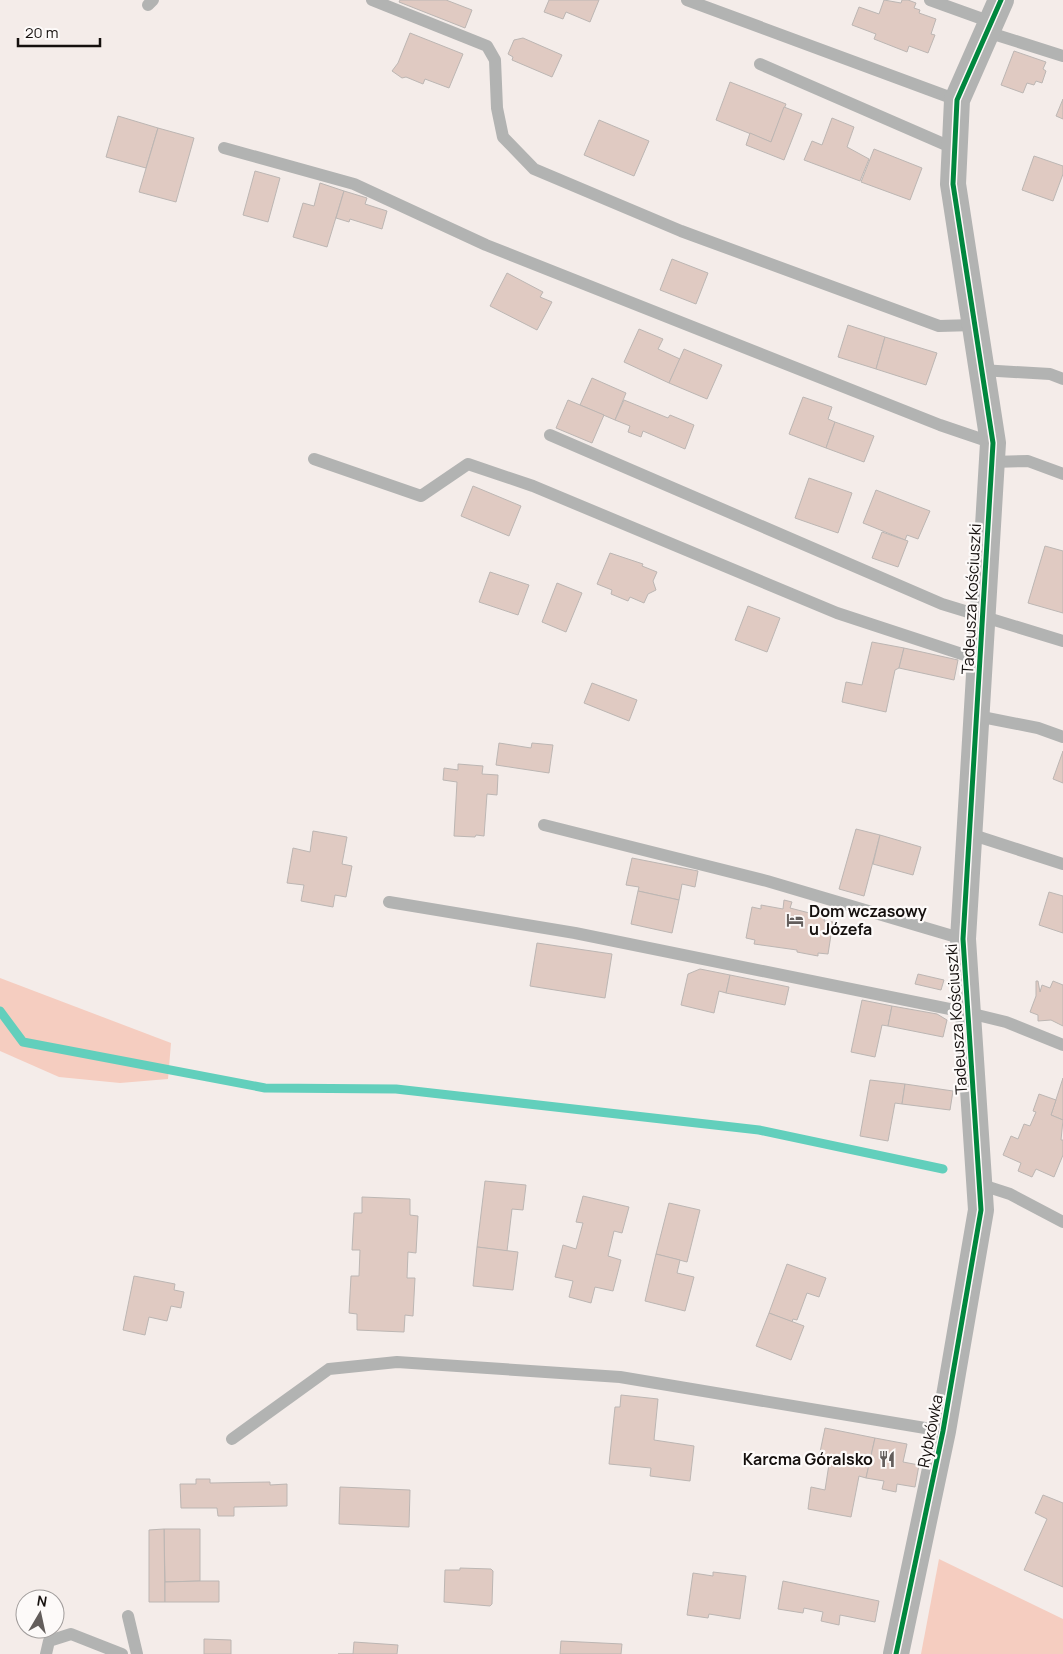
<svg xmlns="http://www.w3.org/2000/svg" width="1063" height="1654" font-family="Manrope,sans-serif">
<style>
.green{fill:#f5cdc0}
.lines{fill:none;stroke-linecap:round;stroke-linejoin:round}
.stream{stroke:#62cfbc;stroke-width:9}
.building{fill:#e0cac2;stroke:#bcb6b3}
.lane{stroke:#b2b3b2;stroke-width:12}
.street{stroke:#b2b3b2;stroke-width:26}
.cycleway-casing{stroke:#fdfaf9;stroke-width:8}
.cycleway{stroke:#00873e;stroke-width:5}
.labels{text-anchor:middle;stroke-width:4.5;stroke-linejoin:round;paint-order:stroke}
.street-label{font-size:16px;fill:#15100e;stroke:#fdfaf9}
.poi-label{font-size:16px;font-weight:bold;fill:#15100e;stroke:#fdfaf9;text-anchor:start}
</style>
<rect width="100%" height="100%" fill="#f4ece9"/>
<g class="green">
<path d="M 0,978 L 171,1043 L 168,1079 L 120,1083 L 59,1077 L 0,1051 Z"/>
<path d="M 939,1559 L 1063,1619 L 1063,1654 L 921,1654 Z"/>
</g>
<g class="lines">
<path class="stream" d="M 0,1011 L 23,1042 L 265,1088 L 396,1089 L 759,1130 L 943,1169"/>
</g>
<g class="building">
<path d="M 400,0 L 446,0 L 472,10 L 465,28 L 399,2 Z"/>
<path d="M 549,0 L 599,0 L 590,22 L 566,12 L 563,19 L 544,12 Z"/>
<path d="M 884,0 L 901,3 L 902,0 L 908,0 L 916,3 L 914,8 L 920,10 L 919,13 L 936,19 L 931,34 L 935,35 L 928,53 L 909,46 L 907,52 L 874,39 L 876,34 L 852,25 L 859,7 L 879,14 Z"/>
<path d="M 410,33 L 463,54 L 449,88 L 425,79 L 423,84 L 406,77 L 402,78 L 392,71 L 398,63 Z"/>
<path d="M 523,38 L 562,55 L 552,77 L 512,60 L 513,57 L 508,54 L 514,40 Z"/>
<path d="M 1014,51 L 1046,62 L 1043,69 L 1046,71 L 1042,83 L 1036,81 L 1034,85 L 1027,83 L 1023,93 L 1001,85 Z"/>
<path d="M 730,82 L 786,104 L 771,142 L 716,120 Z"/>
<path d="M 1063,99 L 1063,119 L 1056,116 Z"/>
<path d="M 784,107 L 802,114 L 784,160 L 746,145 L 750,133 L 771,142 Z"/>
<path d="M 118,116 L 158,128 L 146,168 L 106,157 Z"/>
<path d="M 832,118 L 854,127 L 847,147 L 869,159 L 860,181 L 804,160 L 812,141 L 822,145 Z"/>
<path d="M 599,120 L 649,141 L 634,176 L 584,155 Z"/>
<path d="M 158,128 L 194,138 L 176,202 L 139,192 Z"/>
<path d="M 874,149 L 922,168 L 910,200 L 861,182 Z"/>
<path d="M 1034,156 L 1063,166 L 1063,174 L 1053,201 L 1022,190 Z"/>
<path d="M 255,171 L 280,178 L 268,222 L 243,215 Z"/>
<path d="M 320,183 L 344,191 L 327,247 L 293,237 L 303,203 L 314,206 Z"/>
<path d="M 344,191 L 367,198 L 365,204 L 387,211 L 382,229 L 350,219 L 349,222 L 336,218 Z"/>
<path d="M 672,259 L 708,273 L 696,304 L 660,290 Z"/>
<path d="M 507,273 L 543,292 L 540,297 L 552,302 L 537,330 L 490,306 Z"/>
<path d="M 848,325 L 885,337 L 876,369 L 838,357 Z"/>
<path d="M 639,329 L 663,339 L 658,349 L 680,359 L 669,383 L 624,362 Z"/>
<path d="M 885,337 L 937,353 L 926,385 L 876,369 Z"/>
<path d="M 684,349 L 722,365 L 707,399 L 669,383 Z"/>
<path d="M 592,378 L 626,393 L 615,420 L 580,405 Z"/>
<path d="M 803,397 L 832,407 L 828,419 L 835,422 L 826,448 L 789,434 Z"/>
<path d="M 568,400 L 604,415 L 592,443 L 556,428 Z"/>
<path d="M 624,400 L 668,418 L 670,415 L 694,425 L 685,449 L 643,431 L 641,437 L 628,432 L 630,426 L 615,420 Z"/>
<path d="M 835,422 L 874,436 L 864,462 L 826,448 Z"/>
<path d="M 809,478 L 852,493 L 838,533 L 795,518 Z"/>
<path d="M 473,486 L 521,506 L 509,536 L 461,516 Z"/>
<path d="M 876,490 L 930,511 L 918,539 L 907,535 L 905,540 L 863,523 Z"/>
<path d="M 882,532 L 908,541 L 898,567 L 872,558 Z"/>
<path d="M 1045,546 L 1063,551 L 1063,613 L 1028,603 Z"/>
<path d="M 610,553 L 643,564 L 642,566 L 657,572 L 653,581 L 656,590 L 648,594 L 644,603 L 630,597 L 628,601 L 611,594 L 612,590 L 597,584 Z"/>
<path d="M 490,572 L 529,585 L 518,615 L 479,602 Z"/>
<path d="M 557,583 L 582,593 L 566,632 L 542,622 Z"/>
<path d="M 748,606 L 780,618 L 767,652 L 735,640 Z"/>
<path d="M 872,642 L 904,648 L 899,668 L 895,670 L 886,712 L 842,702 L 846,682 L 862,685 Z"/>
<path d="M 904,648 L 958,660 L 954,680 L 899,668 Z"/>
<path d="M 592,683 L 637,700 L 629,721 L 584,703 Z"/>
<path d="M 499,743 L 531,748 L 532,743 L 553,745 L 549,773 L 496,765 Z"/>
<path d="M 1063,751 L 1063,783 L 1053,779 Z"/>
<path d="M 458,764 L 483,766 L 482,774 L 498,775 L 497,795 L 487,794 L 484,836 L 476,835 L 475,837 L 454,836 L 457,782 L 443,780 L 444,768 L 458,770 Z"/>
<path d="M 856,829 L 880,835 L 864,896 L 839,889 Z"/>
<path d="M 313,831 L 347,837 L 342,864 L 352,866 L 346,897 L 335,895 L 333,907 L 301,901 L 304,885 L 287,883 L 293,848 L 310,852 Z"/>
<path d="M 880,835 L 921,847 L 913,875 L 873,864 Z"/>
<path d="M 632,858 L 698,871 L 695,887 L 682,884 L 679,900 L 638,891 L 639,887 L 626,885 Z"/>
<path d="M 638,891 L 679,900 L 672,933 L 631,924 Z"/>
<path d="M 1049,892 L 1063,896 L 1063,933 L 1039,925 Z"/>
<path d="M 784,900 L 792,902 L 790,908 L 825,917 L 824,921 L 833,922 L 828,954 L 818,953 L 818,956 L 797,952 L 797,950 L 754,944 L 755,940 L 746,938 L 752,907 L 761,909 L 761,905 L 783,909 Z"/>
<path d="M 537,943 L 612,954 L 605,998 L 530,986 Z"/>
<path d="M 700,969 L 730,975 L 726,993 L 719,991 L 714,1013 L 681,1005 L 688,974 Z"/>
<path d="M 918,974 L 944,980 L 941,990 L 915,984 Z"/>
<path d="M 730,975 L 789,987 L 785,1005 L 726,993 Z"/>
<path d="M 1036,981 L 1038,981 L 1040,992 L 1042,985 L 1050,988 L 1053,981 L 1063,985 L 1063,1026 L 1051,1020 L 1038,1021 L 1038,1015 L 1030,1012 L 1036,996 Z"/>
<path d="M 862,1000 L 892,1006 L 888,1026 L 882,1025 L 875,1057 L 851,1052 Z"/>
<path d="M 892,1006 L 937,1014 L 947,1020 L 943,1037 L 888,1026 Z"/>
<path d="M 1063,1078 L 1063,1120 L 1051,1115 Z"/>
<path d="M 870,1080 L 905,1084 L 902,1104 L 895,1103 L 888,1141 L 860,1136 Z"/>
<path d="M 905,1084 L 953,1091 L 950,1110 L 902,1104 Z"/>
<path d="M 1039,1094 L 1056,1100 L 1051,1115 L 1063,1120 L 1061,1140 L 1063,1140 L 1063,1155 L 1054,1177 L 1036,1169 L 1032,1177 L 1018,1171 L 1021,1163 L 1003,1155 L 1011,1136 L 1018,1139 L 1024,1124 L 1030,1126 L 1036,1112 L 1033,1111 Z"/>
<path d="M 485,1181 L 526,1185 L 523,1210 L 512,1209 L 507,1251 L 477,1247 Z"/>
<path d="M 583,1196 L 629,1207 L 622,1233 L 614,1231 L 608,1256 L 621,1260 L 613,1291 L 595,1287 L 591,1303 L 569,1297 L 573,1281 L 555,1277 L 563,1245 L 576,1249 L 583,1223 L 576,1222 Z"/>
<path d="M 362,1197 L 410,1199 L 410,1215 L 418,1216 L 416,1253 L 408,1252 L 407,1278 L 415,1278 L 413,1316 L 405,1315 L 404,1332 L 357,1330 L 357,1314 L 349,1313 L 351,1276 L 359,1276 L 360,1250 L 352,1250 L 354,1213 L 362,1213 Z"/>
<path d="M 669,1203 L 700,1210 L 687,1262 L 656,1254 Z"/>
<path d="M 477,1247 L 518,1252 L 513,1290 L 473,1286 Z"/>
<path d="M 656,1254 L 680,1260 L 677,1273 L 694,1277 L 685,1311 L 645,1301 Z"/>
<path d="M 787,1264 L 826,1278 L 819,1297 L 807,1293 L 797,1320 L 793,1319 L 792,1322 L 769,1313 Z"/>
<path d="M 134,1276 L 175,1284 L 174,1290 L 184,1292 L 181,1308 L 171,1306 L 167,1321 L 149,1317 L 145,1335 L 123,1330 Z"/>
<path d="M 769,1313 L 804,1326 L 791,1360 L 756,1346 Z"/>
<path d="M 621,1395 L 658,1399 L 654,1440 L 694,1446 L 690,1481 L 650,1476 L 651,1468 L 609,1464 L 615,1407 L 620,1407 Z"/>
<path d="M 825,1428 L 875,1438 L 866,1478 L 859,1476 L 851,1517 L 808,1509 L 811,1487 L 825,1490 L 829,1464 L 818,1462 Z"/>
<path d="M 875,1438 L 907,1444 L 903,1462 L 919,1465 L 915,1487 L 897,1484 L 896,1492 L 882,1489 L 884,1481 L 866,1478 Z"/>
<path d="M 196,1479 L 210,1479 L 210,1483 L 270,1482 L 270,1485 L 287,1484 L 287,1506 L 234,1507 L 234,1516 L 218,1516 L 217,1508 L 181,1508 L 180,1484 L 196,1484 Z"/>
<path d="M 340,1487 L 410,1490 L 409,1527 L 339,1524 Z"/>
<path d="M 1043,1495 L 1063,1503 L 1063,1587 L 1024,1570 L 1047,1519 L 1035,1513 Z"/>
<path d="M 164,1529 L 200,1529 L 200,1581 L 165,1582 Z"/>
<path d="M 164,1529 L 165,1602 L 149,1602 L 149,1530 Z"/>
<path d="M 460,1568 L 491,1569 L 493,1571 L 492,1604 L 490,1606 L 444,1602 L 445,1570 L 460,1570 Z"/>
<path d="M 713,1572 L 746,1576 L 740,1619 L 709,1614 L 708,1618 L 687,1615 L 693,1573 L 713,1576 Z"/>
<path d="M 200,1581 L 219,1581 L 219,1602 L 165,1602 L 165,1582 Z"/>
<path d="M 783,1581 L 879,1601 L 875,1622 L 840,1615 L 839,1625 L 821,1621 L 823,1612 L 804,1608 L 803,1613 L 778,1609 Z"/>
<path d="M 204,1639 L 231,1640 L 231,1654 L 204,1654 Z"/>
<path d="M 561,1641 L 622,1644 L 621,1654 L 560,1654 Z"/>
<path d="M 354,1642 L 398,1645 L 397,1654 L 338,1654 L 353,1654 Z"/>
</g>
<g class="lines">
<g class="lane">
<path d="M 372,0 L 487,46 L 495,60 L 497,108 L 503,137 L 534,169 L 681,231 L 939,326 L 974,325"/>
<path d="M 687,0 L 957,100"/>
<path d="M 930,0 L 991,22"/>
<path d="M 148,5 L 153,0"/>
<path d="M 987,32 L 1063,56"/>
<path d="M 760,64 L 953,148"/>
<path d="M 224,148 L 354,184 L 486,245 L 940,425 L 993,443"/>
<path d="M 981,370 L 1050,374 L 1063,379"/>
<path d="M 550,435 L 942,604 L 1063,641"/>
<path d="M 314,459 L 421,496 L 468,464 L 533,486 L 837,613 L 980,660"/>
<path d="M 992,462 L 1028,461 L 1063,474"/>
<path d="M 977,716 L 1038,728 L 1063,737"/>
<path d="M 544,825 L 767,881 L 963,939"/>
<path d="M 970,834 L 1063,864"/>
<path d="M 389,902 L 575,933 L 969,1013 L 1006,1022 L 1063,1045"/>
<path d="M 979,1184 L 1010,1194 L 1063,1222"/>
<path d="M 232,1439 L 329,1369 L 397,1362 L 620,1377 L 943,1431"/>
<path d="M 128,1616 L 137,1654"/>
<path d="M 46,1654 L 49,1641 L 71,1634 L 122,1654"/>
</g>
<path class="street" d="M 896,1654 L 943,1431 L 981,1210 L 963,939 L 993,443 L 953,184 L 957,100 L 1001,0"/>
<g class="cycleway-casing">
<path id="cycleway" d="M 896,1654 L 943,1431 L 981,1210 L 963,939 L 993,443 L 953,184 L 957,100 L 1001,0"/>
</g>
<use href="#cycleway" class="cycleway"/>
</g>
<defs>
<g id="hotel-bare" transform="scale(1.35)"><path d="M-6-4.5h1.5V1H6V5H4.5V3h-9V5H-6ZM-4 0a1.8 1.8 0 1 1 3.6 0ZM.5 0V-2.5h3Q6-2.5 6 0Z" fill="#635d5b" stroke="#fdfaf9" stroke-width="2.5" paint-order="stroke"/></g>
<g id="restaurant-bare" transform="scale(1.35)"><path d="M-5-6h1v4h1v-4h1v4h1v-4h1v5L-1.5 .5V6h-2V.5L-5-1ZM5-6V6H3V1.5H1.5Q1.5-4 5-6Z" fill="#635d5b" stroke="#fdfaf9" stroke-width="2.5" paint-order="stroke"/></g>
</defs>
<g fill-rule="evenodd">
<use href="#hotel-bare" x="795" y="920"/>
<use href="#restaurant-bare" x="887" y="1459"/>
</g>
<g class="labels">
<g class="street-label">
<text transform="translate(971 599) rotate(-87)" y="6">Tadeusza Kościuszki</text>
<text transform="translate(956 1019) rotate(-94)" y="6">Tadeusza Kościuszki</text>
<text transform="translate(930 1431) rotate(-79)" y="6">Rybkówka</text>
</g>
<g class="poi-label">
<text x="809" y="917">Dom wczasowy<tspan x="809" dy="18">u Józefa</tspan></text>
<text x="873" y="1465" text-anchor="end">Karcma Góralsko</text>
</g>
</g>
<g transform="translate(40 1614) rotate(9)"><circle r="24" fill="#fdfaf9" stroke="#a09c9b"/>
<path d="M0-4L9 19L0 12L-9 19Z" fill="#635d5b"/>
<text y="-8" font-size="14" font-weight="bold" text-anchor="middle" fill="#15100e">N</text>
</g>
<path d="M18 38v8h82v-8" fill="none" stroke="#15100e" stroke-width="2.5"/>
<text x="25" y="38" font-size="15" fill="#15100e" stroke="#fdfaf9" stroke-width="4" paint-order="stroke">20 m</text>
</svg>
